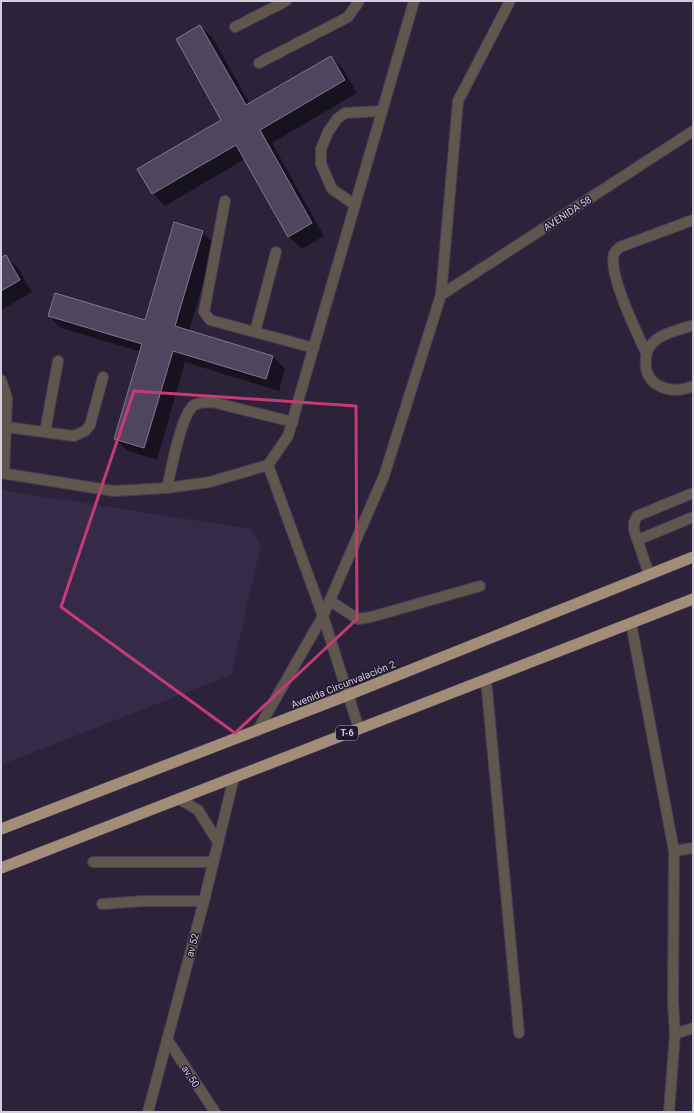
<svg xmlns="http://www.w3.org/2000/svg" width="694" height="1113" font-family="Roboto,sans-serif">
<style>
.built{fill:#352a47}
.shadow{fill:#0007}
.building{fill:#4f455e;stroke:#827792}
.lines{fill:none;stroke-linecap:round;stroke-linejoin:round}
.service-casing{stroke:#473e54;stroke-width:12}
.minor-casing{stroke:#473e54;stroke-width:12}
.trunk-casing{stroke:#473e54;stroke-width:12}
.service{stroke:#61564e;stroke-width:10}
.minor{stroke:#61564e;stroke-width:10}
.trunk{stroke:#a38c78;stroke-width:11}
.marked{fill:none;stroke:#c53c75;stroke-width:3;stroke-linejoin:round}
.labels{text-anchor:middle;stroke-width:3;stroke-linejoin:round;paint-order:stroke}
.shield{fill:#221930;stroke:#9e98a9;stroke-width:1}
.shield-label{font-size:9px;font-weight:bold;fill:#d3cedd}
.street-label{font-size:10px;fill:#d3cedd;stroke:#221930}
</style>
<rect width="100%" height="100%" fill="#2c233a"/>
<path class="built" d="M 1,490 L 251,529 L 261,545 L 231,675 L 1,765 Z"/>
<g class="shadow">
<path d="M 200,26 L 213,38 L 250,104 L 331,57 L 343,69 L 357,93 L 272,143 L 324,236 L 302,249 L 289,237 L 245,159 L 165,206 L 153,193 L 223,120 Z"/>
<path d="M 202,232 L 215,244 L 189,331 L 273,356 L 285,369 L 279,391 L 185,362 L 157,460 L 128,451 L 115,439 L 141,352 L 61,328 L 49,316 L 146,321 Z"/>
<path d="M 5,256 L 18,268 L 32,292 L 1,310 L 1,259 Z"/>
</g>
<g class="building">
<path d="M 200,25 L 246,105 L 331,56 L 345,80 L 260,130 L 312,223 L 288,237 L 236,145 L 152,194 L 137,169 L 221,120 L 176,39 Z"/>
<path d="M 174,222 L 203,231 L 175,326 L 273,356 L 266,379 L 173,351 L 144,448 L 114,439 L 142,344 L 48,316 L 55,293 L 145,320 Z"/>
<path d="M 6,255 L 20,280 L 1,291 L 1,257 Z"/>
</g>
<g class="lines">
<g class="service-casing">
<g id="service">
<path d="M 693,325 C 680,330 660,333 651,345 C 648,349 646,354 646,359 C 642,386 672,396 693,386"/>
<path d="M 646,353 C 637,332 608,275 614,254 C 615,251 618,249 620,247 L 693,220"/>
<path d="M 638,540 L 693,517"/>
<path d="M 649,574 L 634,530 L 634,523 L 637,516 L 693,493"/>
<path d="M 330,601 L 358,619 L 371,617 L 480,586"/>
<path d="M 486,679 L 519,1033"/>
<path d="M 93,862 L 212,862"/>
<path d="M 102,904 L 144,901 L 204,901"/>
</g>
</g>
<g class="minor-casing">
<g id="minor">
<path d="M 235,27 L 286,1"/>
<path d="M 259,63 L 348,17 L 359,1"/>
<path d="M 225,201 L 204,312 L 210,320 L 314,348"/>
<path d="M 355,205 L 332,189 L 321,164 L 321,149 L 328,132 L 337,119 L 345,113 L 382,111"/>
<path d="M 441,295 L 693,131"/>
<path d="M 255,332 L 276,252"/>
<path d="M 1,380 L 7,398 L 4,473"/>
<path d="M 6,427 L 74,436 L 85,431 L 90,425 L 103,377"/>
<path d="M 45,432 L 58,361"/>
<path d="M 268,465 L 323,616 L 359,729"/>
<path d="M 1,473 L 114,491 L 167,488 L 210,482 L 268,465 L 288,436 L 414,1"/>
<path d="M 167,488 C 171,471 181,414 194,405 C 200,402 206,402 212,402 L 293,422"/>
<path d="M 631,623 L 674,851 L 673,1002 L 675,1034 L 669,1112"/>
<path d="M 257,731 L 323,616 L 384,476 L 441,295 L 458,101 L 510,1"/>
<path d="M 179,799 L 198,810 L 218,842"/>
<path d="M 674,851 L 693,848"/>
<path d="M 675,1034 L 693,1028"/>
<path d="M 167,1039 L 215,1112"/>
<path d="M 148,1112 L 204,901 L 234,777"/>
</g>
</g>
<g class="trunk-casing">
<g id="trunk">
<path d="M 1,829 L 348,695 L 693,557"/>
<path d="M 1,868 L 693,599"/>
</g>
</g>
<use href="#service" class="service"/>
<use href="#minor" class="minor"/>
<use href="#trunk" class="trunk"/>
</g>
<path class="marked" d="M 134,391 L 356,406 L 357,619 L 235,733 L 61,607 Z"/>
<g class="labels">
<rect class="shield" x="336" y="726" width="22" height="14" rx="3"/>
<g class="shield-label">
<text x="347" y="736">T-6</text>
</g>
<g class="street-label">
<text transform="translate(567 213) rotate(-33)" y="4">AVENIDA 58</text>
<text transform="translate(343 684) rotate(-22)" y="4">Avenida Circunvalación 2</text>
<text transform="translate(192 945) rotate(-75)" y="4">av 52</text>
<text transform="translate(191 1076) rotate(57)" y="4">av 50</text>
</g>
</g>
<rect width="694" height="1113" fill="none" stroke="#d3cedd" stroke-width="4"/>
</svg>
